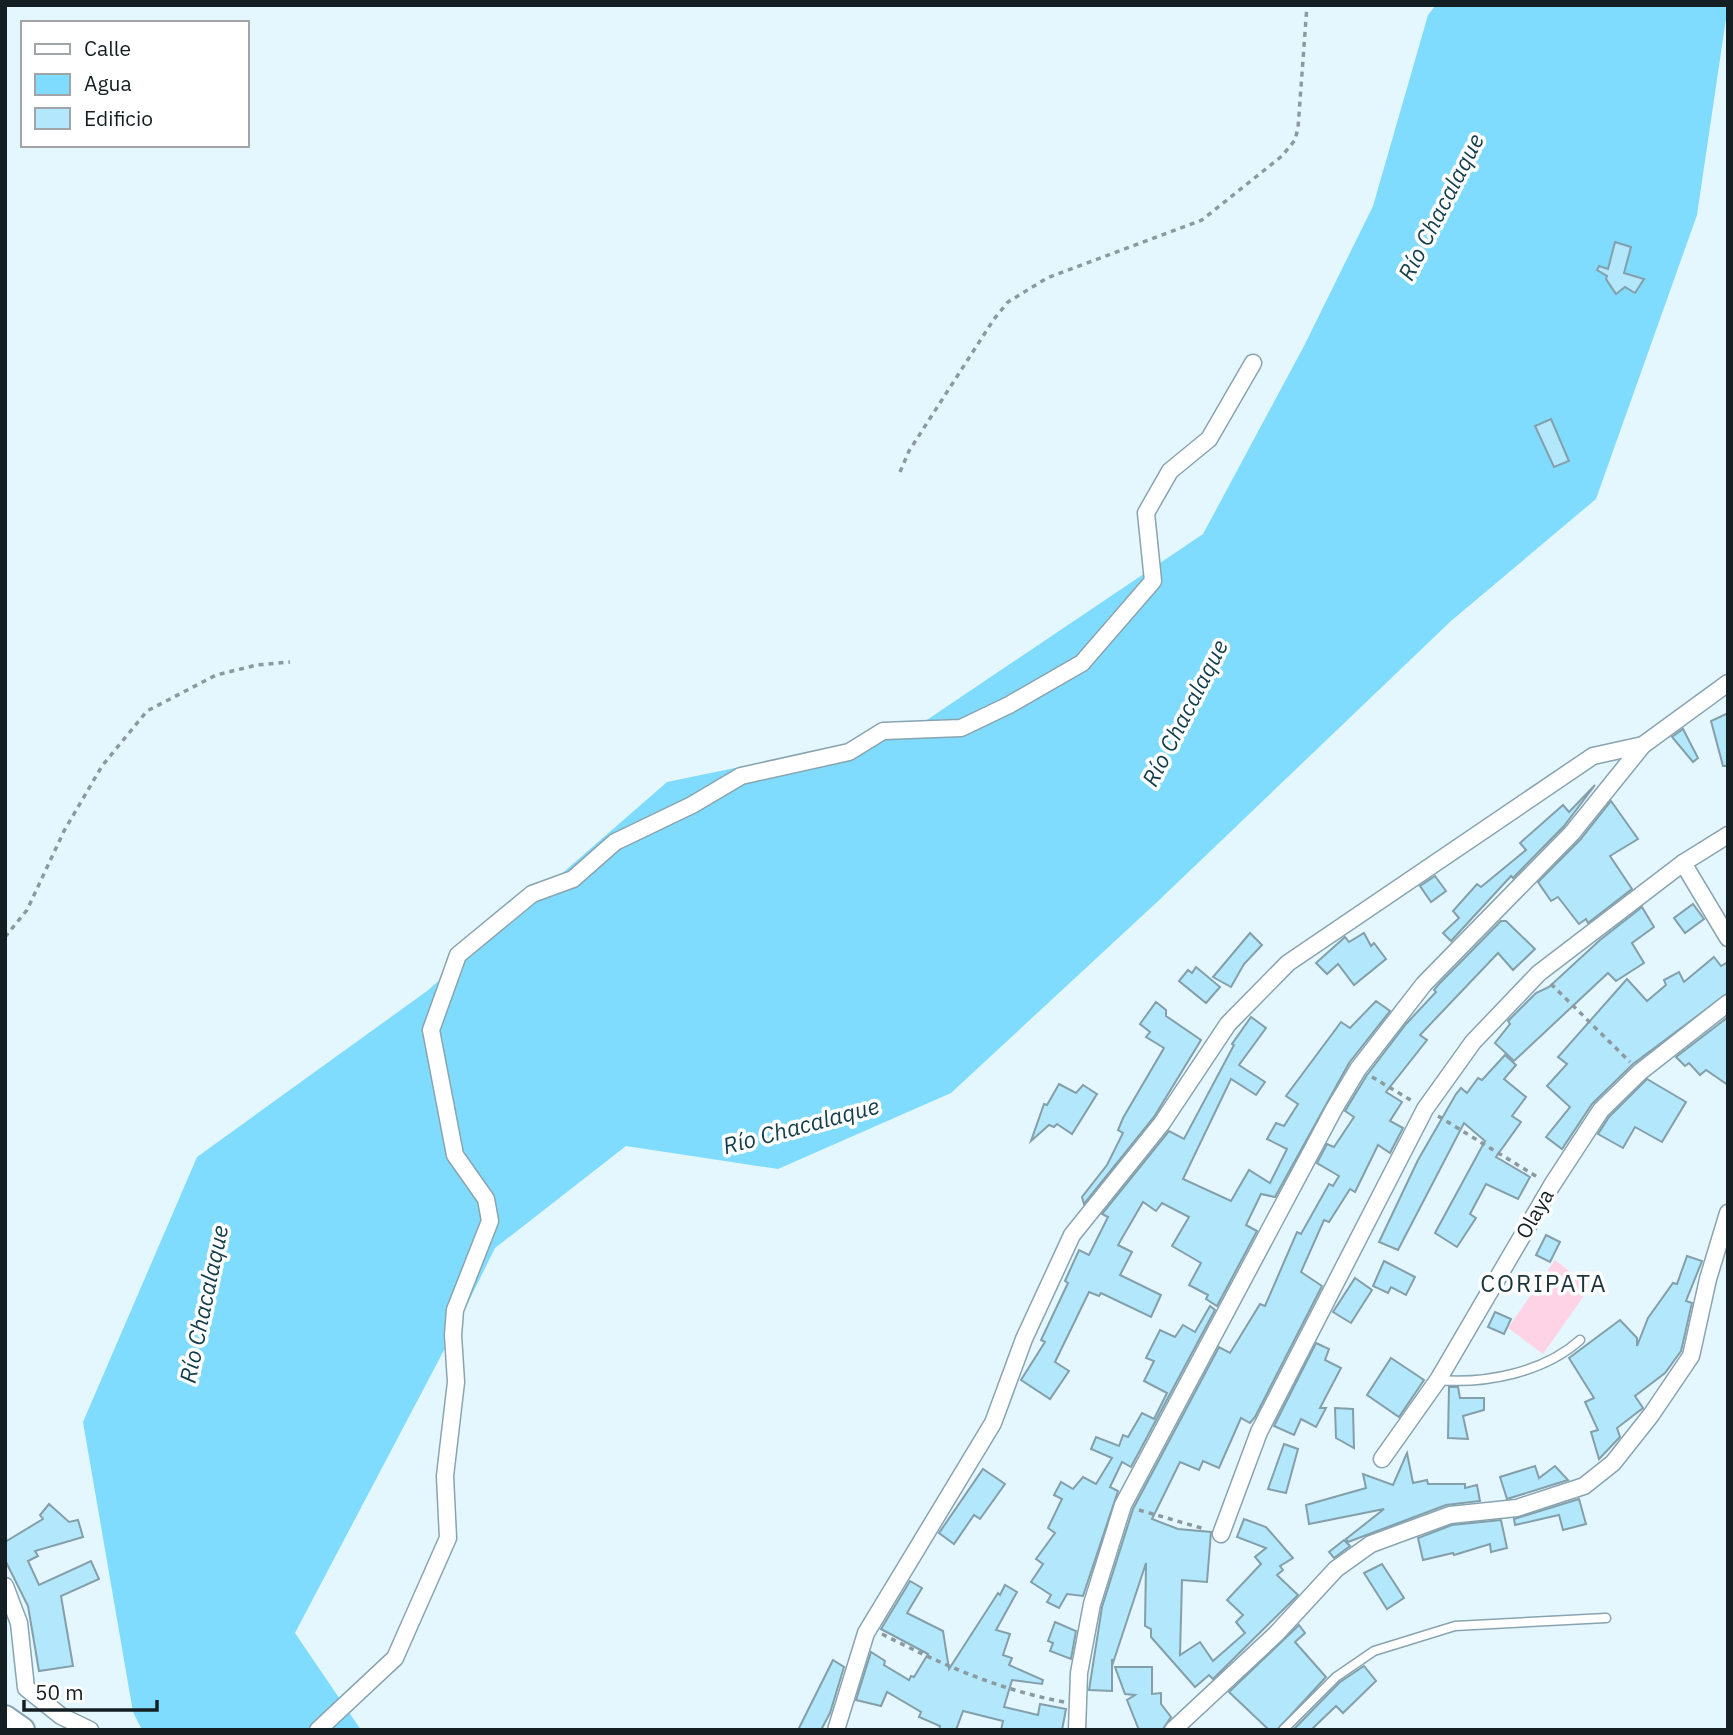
<svg xmlns="http://www.w3.org/2000/svg" width="1733" height="1735" font-family="'IBM Plex Sans',sans-serif">
<style>
.green{fill:#fed3e5}
.water{fill:#80dcff}
.building{fill:#b3e7fc;stroke:#839faa;stroke-width:2}
.lines{fill:none;stroke-linecap:round;stroke-linejoin:round}
.lane-casing{stroke:#88a4b0;stroke-width:11}
.street-casing{stroke:#88a4b0;stroke-width:19}
.primary-casing{stroke:#88a4b0;stroke-width:28}
.path{stroke:#8b9a9f;stroke-width:3.5;stroke-dasharray:5 5;stroke-linecap:butt}
.lane{stroke:#fff;stroke-width:8}
.street{stroke:#fff;stroke-width:16}
.primary{stroke:#fff;stroke-width:24}
.labels{text-anchor:middle;stroke-width:7;stroke-linejoin:round;paint-order:stroke}
.street-label{font-size:21px;fill:#141f23;stroke:#fff}
.water-label{font-size:23px;font-style:italic;fill:#123d4b;stroke:#fff}
.quarter-label{font-size:24px;letter-spacing:2px;fill:#1c363f;stroke:#fff}
</style>
<rect width="100%" height="100%" fill="#e5f7fe"/>
<path class="green" d="M 1555,1260 L 1590,1287 L 1543,1354 L 1508,1328 Z"/>
<path class="water" d="M 1436,5 L 1728,5 L 1697,215 L 1596,499 L 1451,621 L 1155,904 L 951,1093 L 778,1169 L 626,1146 L 495,1248 L 452,1335 L 295,1633 L 361,1730 L 142,1730 L 133,1712 L 83,1422 L 197,1157 L 427,991 L 667,782 L 909,732 L 1203,534 L 1304,346 L 1373,206 L 1428,15 Z"/>
<g class="building">
<path d="M 1615,242 L 1631,247 L 1624,273 L 1644,279 L 1635,293 L 1625,287 L 1616,294 L 1606,279 L 1607,276 L 1597,270 L 1599,266 L 1608,269 Z"/>
<path d="M 1551,419 L 1569,461 L 1554,467 L 1535,426 Z"/>
<path d="M 1728,713 L 1728,766 L 1723,766 L 1711,721 Z"/>
<path d="M 1683,729 L 1698,758 L 1693,762 L 1672,737 Z"/>
<path d="M 1595,785 L 1564,826 L 1513,878 L 1511,876 L 1451,941 L 1443,933 L 1459,918 L 1453,911 L 1477,884 L 1481,887 L 1526,850 L 1520,843 L 1563,805 L 1569,812 Z"/>
<path d="M 1611,801 L 1638,839 L 1610,856 L 1632,889 L 1588,923 L 1586,919 L 1579,924 L 1558,897 L 1551,901 L 1538,882 L 1580,840 Z"/>
<path d="M 1435,876 L 1446,891 L 1431,902 L 1420,886 Z"/>
<path d="M 1693,904 L 1704,919 L 1685,933 L 1674,918 Z"/>
<path d="M 1642,907 L 1654,927 L 1632,943 L 1644,963 L 1616,981 L 1608,973 L 1514,1061 L 1495,1043 L 1510,1024 L 1508,1021 L 1536,993 L 1549,987 L 1600,940 Z"/>
<path d="M 1501,921 L 1506,921 L 1535,949 L 1513,970 L 1498,953 L 1420,1035 L 1427,1040 L 1386,1092 L 1402,1102 L 1390,1121 L 1403,1128 L 1390,1153 L 1378,1145 L 1355,1192 L 1350,1189 L 1329,1222 L 1324,1220 L 1301,1272 L 1322,1286 L 1255,1417 L 1250,1423 L 1241,1418 L 1219,1468 L 1203,1461 L 1199,1470 L 1180,1462 L 1152,1519 L 1178,1529 L 1211,1532 L 1207,1582 L 1182,1580 L 1180,1655 L 1200,1642 L 1213,1661 L 1245,1633 L 1236,1622 L 1243,1615 L 1227,1600 L 1261,1564 L 1255,1557 L 1266,1548 L 1237,1537 L 1244,1519 L 1266,1527 L 1293,1558 L 1280,1566 L 1283,1570 L 1277,1575 L 1298,1595 L 1213,1679 L 1209,1675 L 1195,1687 L 1151,1637 L 1151,1629 L 1145,1626 L 1146,1563 L 1113,1663 L 1112,1659 L 1112,1691 L 1089,1690 L 1102,1607 L 1133,1509 L 1219,1347 L 1230,1353 L 1260,1304 L 1265,1306 L 1297,1232 L 1301,1234 L 1329,1184 L 1333,1186 L 1339,1176 L 1317,1163 L 1327,1144 L 1334,1147 L 1354,1117 L 1345,1111 L 1367,1075 L 1406,1024 L 1436,992 L 1434,990 L 1439,984 Z"/>
<path d="M 1250,933 L 1262,945 L 1244,964 L 1231,987 L 1213,977 Z"/>
<path d="M 1364,933 L 1371,946 L 1374,943 L 1386,959 L 1354,985 L 1338,964 L 1327,974 L 1316,963 L 1345,937 L 1349,942 Z"/>
<path d="M 1714,957 L 1721,966 L 1728,962 L 1728,993 L 1633,1064 L 1592,1104 L 1562,1149 L 1546,1137 L 1570,1107 L 1547,1086 L 1567,1064 L 1558,1057 L 1627,979 L 1647,1001 L 1666,985 L 1664,980 L 1679,972 L 1684,982 Z"/>
<path d="M 1196,967 L 1220,987 L 1206,1003 L 1179,981 L 1188,970 L 1192,973 Z"/>
<path d="M 1376,1001 L 1390,1011 L 1349,1063 L 1275,1197 L 1261,1194 L 1246,1225 L 1257,1231 L 1217,1306 L 1206,1299 L 1208,1295 L 1189,1285 L 1201,1263 L 1172,1246 L 1189,1217 L 1162,1203 L 1156,1211 L 1143,1202 L 1118,1245 L 1132,1252 L 1120,1275 L 1161,1295 L 1151,1317 L 1101,1293 L 1099,1296 L 1089,1292 L 1055,1362 L 1069,1371 L 1050,1399 L 1021,1380 L 1045,1342 L 1041,1340 L 1068,1283 L 1065,1281 L 1079,1250 L 1089,1255 L 1108,1217 L 1102,1214 L 1169,1131 L 1184,1139 L 1234,1045 L 1232,1044 L 1251,1017 L 1266,1028 L 1239,1065 L 1265,1082 L 1256,1095 L 1231,1079 L 1183,1179 L 1231,1201 L 1249,1170 L 1270,1183 L 1287,1149 L 1267,1139 L 1276,1123 L 1284,1126 L 1298,1104 L 1286,1096 L 1341,1022 L 1350,1028 Z"/>
<path d="M 1156,1002 L 1166,1010 L 1166,1016 L 1201,1040 L 1154,1117 L 1084,1204 L 1082,1197 L 1107,1165 L 1123,1133 L 1118,1130 L 1123,1118 L 1164,1048 L 1146,1037 L 1150,1032 L 1140,1024 Z"/>
<path d="M 1728,1017 L 1728,1085 L 1706,1070 L 1700,1075 L 1689,1063 L 1685,1066 L 1676,1057 Z"/>
<path d="M 1505,1055 L 1516,1065 L 1504,1079 L 1526,1097 L 1512,1116 L 1521,1122 L 1496,1157 L 1530,1177 L 1518,1199 L 1486,1184 L 1470,1214 L 1476,1218 L 1457,1247 L 1435,1233 L 1485,1141 L 1464,1123 L 1398,1250 L 1379,1242 L 1418,1160 L 1456,1094 L 1461,1088 L 1467,1093 L 1478,1078 L 1482,1080 Z"/>
<path d="M 1647,1079 L 1686,1102 L 1662,1142 L 1635,1127 L 1623,1148 L 1598,1134 L 1609,1117 Z"/>
<path d="M 1059,1084 L 1076,1093 L 1083,1085 L 1097,1094 L 1072,1134 L 1057,1124 L 1054,1127 L 1049,1125 L 1031,1141 L 1044,1104 L 1047,1105 Z"/>
<path d="M 1546,1235 L 1560,1242 L 1550,1262 L 1536,1255 Z"/>
<path d="M 1687,1256 L 1702,1261 L 1686,1301 L 1692,1303 L 1681,1351 L 1665,1373 L 1635,1396 L 1643,1408 L 1617,1428 L 1620,1437 L 1599,1459 L 1591,1432 L 1598,1430 L 1585,1402 L 1594,1398 L 1569,1358 L 1620,1320 L 1637,1338 L 1637,1346 L 1648,1318 L 1673,1283 L 1677,1284 Z"/>
<path d="M 1384,1261 L 1415,1277 L 1406,1295 L 1391,1287 L 1388,1293 L 1373,1286 Z"/>
<path d="M 1355,1278 L 1372,1290 L 1351,1323 L 1333,1312 Z"/>
<path d="M 1210,1306 L 1215,1310 L 1131,1467 L 1122,1462 L 1110,1487 L 1118,1491 L 1083,1596 L 1067,1594 L 1059,1608 L 1047,1602 L 1051,1595 L 1031,1582 L 1043,1564 L 1036,1559 L 1055,1533 L 1048,1528 L 1062,1499 L 1054,1495 L 1061,1482 L 1073,1489 L 1083,1477 L 1096,1484 L 1112,1458 L 1091,1449 L 1096,1437 L 1119,1446 L 1123,1435 L 1128,1437 L 1142,1413 L 1154,1419 L 1167,1393 L 1144,1381 L 1154,1361 L 1146,1358 L 1160,1330 L 1175,1337 L 1183,1325 L 1195,1332 Z"/>
<path d="M 1495,1312 L 1511,1319 L 1504,1334 L 1488,1327 Z"/>
<path d="M 1316,1343 L 1329,1349 L 1325,1360 L 1341,1368 L 1320,1408 L 1326,1408 L 1316,1427 L 1301,1419 L 1294,1435 L 1274,1426 Z"/>
<path d="M 1391,1358 L 1424,1380 L 1399,1417 L 1367,1395 Z"/>
<path d="M 1449,1387 L 1458,1387 L 1460,1398 L 1484,1398 L 1484,1410 L 1463,1416 L 1468,1439 L 1448,1438 Z"/>
<path d="M 1335,1408 L 1353,1409 L 1354,1448 L 1336,1438 Z"/>
<path d="M 1284,1444 L 1298,1449 L 1286,1493 L 1268,1489 Z"/>
<path d="M 1407,1453 L 1413,1483 L 1427,1480 L 1428,1484 L 1465,1484 L 1465,1488 L 1477,1485 L 1480,1501 L 1446,1505 L 1348,1542 L 1346,1539 L 1384,1509 L 1309,1524 L 1306,1505 L 1366,1488 L 1363,1474 L 1393,1485 Z"/>
<path d="M 1535,1466 L 1539,1478 L 1555,1466 L 1568,1480 L 1507,1499 L 1500,1477 Z"/>
<path d="M 983,1469 L 1005,1484 L 980,1519 L 974,1515 L 954,1544 L 939,1533 Z"/>
<path d="M 1579,1499 L 1586,1524 L 1563,1530 L 1559,1515 L 1515,1525 L 1514,1519 Z"/>
<path d="M 49,1504 L 69,1522 L 78,1520 L 83,1537 L 35,1551 L 38,1556 L 28,1561 L 39,1585 L 91,1561 L 99,1579 L 61,1596 L 73,1666 L 39,1671 L 28,1606 L 5,1560 L 5,1542 L 43,1519 L 40,1515 Z"/>
<path d="M 1501,1520 L 1507,1548 L 1491,1552 L 1490,1544 L 1454,1555 L 1453,1553 L 1423,1560 L 1418,1538 L 1452,1525 Z"/>
<path d="M 1344,1540 L 1350,1546 L 1334,1558 L 1329,1552 Z"/>
<path d="M 1382,1564 L 1404,1598 L 1387,1609 L 1364,1573 Z"/>
<path d="M 910,1581 L 922,1588 L 907,1613 L 943,1631 L 949,1669 L 998,1593 L 1000,1595 L 1005,1585 L 1017,1592 L 996,1630 L 1010,1634 L 1003,1655 L 1012,1658 L 1009,1665 L 1043,1680 L 1042,1684 L 1012,1680 L 1004,1707 L 1038,1715 L 1040,1704 L 1066,1709 L 1062,1730 L 1001,1730 L 1003,1721 L 963,1711 L 956,1730 L 939,1730 L 940,1726 L 919,1717 L 921,1712 L 887,1692 L 881,1706 L 856,1700 L 871,1652 L 885,1661 L 884,1665 L 909,1680 L 911,1676 L 914,1677 L 928,1654 L 881,1629 Z"/>
<path d="M 1055,1622 L 1076,1631 L 1071,1659 L 1050,1651 L 1053,1643 L 1048,1641 Z"/>
<path d="M 1299,1625 L 1305,1633 L 1295,1642 L 1326,1677 L 1277,1730 L 1269,1730 L 1229,1692 Z"/>
<path d="M 833,1660 L 844,1667 L 830,1713 L 821,1730 L 798,1730 Z"/>
<path d="M 1364,1666 L 1376,1681 L 1343,1713 L 1336,1706 L 1311,1730 L 1293,1730 L 1340,1682 Z"/>
<path d="M 1115,1667 L 1152,1667 L 1152,1694 L 1161,1693 L 1161,1704 L 1171,1717 L 1163,1729 L 1139,1730 L 1127,1700 L 1135,1695 L 1125,1694 Z"/>
</g>
<g class="lines">
<g class="lane-casing">
<g id="lane">
<path d="M 1438,1380 C 1485,1384 1543,1373 1580,1340"/>
<path d="M 1283,1730 L 1336,1677 L 1374,1651 L 1455,1626 L 1606,1618"/>
</g>
</g>
<g class="street-casing">
<g id="street">
<path d="M 1683,863 L 1728,938"/>
<path d="M 1382,1459 L 1438,1380 L 1552,1185 L 1601,1110 L 1640,1072 L 1728,1003"/>
<path d="M 1221,1534 L 1259,1432 L 1425,1109 L 1473,1042 L 1539,973 L 1683,863 L 1728,835"/>
<path d="M 5,1586 L 19,1623 L 26,1688 L 61,1716 L 90,1730"/>
<path d="M 318,1730 L 395,1658 L 448,1538 L 445,1476 L 456,1382 L 453,1335 L 455,1310 L 490,1221 L 486,1199 L 455,1155 L 431,1030 L 458,955 L 532,894 L 573,879 L 615,842 L 692,805 L 741,776 L 849,752 L 883,731 L 961,728 L 1009,705 L 1082,663 L 1153,581 L 1146,513 L 1170,471 L 1209,439 L 1253,363"/>
<path d="M 836,1730 L 866,1633 L 993,1423 L 1024,1339 L 1072,1235 L 1162,1123 L 1228,1024 L 1288,963 L 1593,756 L 1643,745"/>
<path d="M 1077,1730 L 1079,1673 L 1092,1604 L 1123,1505 L 1334,1109 L 1358,1069 L 1424,984 L 1572,833 L 1643,745 L 1728,683"/>
<path d="M 1173,1730 L 1276,1634 L 1336,1569 L 1371,1544 L 1450,1515 L 1517,1508 L 1584,1486 L 1613,1463 L 1651,1415 L 1691,1356 L 1708,1279 L 1728,1213"/>
</g>
</g>
<g class="primary-casing">
<path id="primary" d="M 5,1718 L 22,1730"/>
</g>
<g class="path">
<path d="M 900,472 L 909,451 L 994,319 L 1008,302 L 1047,278 L 1202,220 L 1282,156 L 1295,140 L 1298,128 L 1307,5"/>
<path d="M 5,937 L 27,910 L 64,831 L 102,766 L 147,711 L 216,675 L 257,665 L 290,662"/>
<path d="M 1551,984 L 1630,1062"/>
<path d="M 1372,1077 L 1414,1102"/>
<path d="M 1438,1116 L 1539,1178"/>
<path d="M 1139,1510 L 1205,1529"/>
<path d="M 882,1634 C 943,1665 996,1689 1064,1702"/>
</g>
<use href="#lane" class="lane"/>
<use href="#street" class="street"/>
<use href="#primary" class="primary"/>
</g>
<g class="labels">
<g class="street-label">
<text transform="translate(1535 1214) rotate(-60)" y="7">Olaya</text>
</g>
<g class="water-label">
<text transform="translate(1441 207) rotate(-63)" y="8">Río Chacalaque</text>
<text transform="translate(1185 713) rotate(-63)" y="8">Río Chacalaque</text>
<text transform="translate(801 1126) rotate(-15)" y="8">Río Chacalaque</text>
<text transform="translate(204 1304) rotate(-78)" y="8">Río Chacalaque</text>
</g>
<g class="quarter-label">
<text x="1544" y="1292">CORIPATA</text>
</g>
</g>
<rect width="1733" height="1735" fill="none" stroke="#141f23" stroke-width="14"/>
<rect x="21" y="21" width="228" height="126" fill="#ffffff" stroke="#a1a5a7" stroke-width="2"/>
<rect x="35" y="44" width="35" height="10" fill="#ffffff" stroke="#a1a5a7" stroke-width="2"/>
<text x="84" y="56" font-size="21" fill="#141f23">Calle</text>
<rect x="35" y="74" width="35" height="21" fill="#80dcff" stroke="#a1a5a7" stroke-width="2"/>
<text x="84" y="91" font-size="21" fill="#141f23">Agua</text>
<rect x="35" y="108" width="35" height="21" fill="#b3e7fc" stroke="#a1a5a7" stroke-width="2"/>
<text x="84" y="126" font-size="21" fill="#141f23">Edificio</text>
<path d="M24 1700v10h133v-10" fill="none" stroke="#141f23" stroke-width="3.5"/>
<text x="35" y="1700" font-size="21" fill="#141f23" stroke="#ffffff" stroke-width="5" paint-order="stroke">50 m</text>
</svg>
